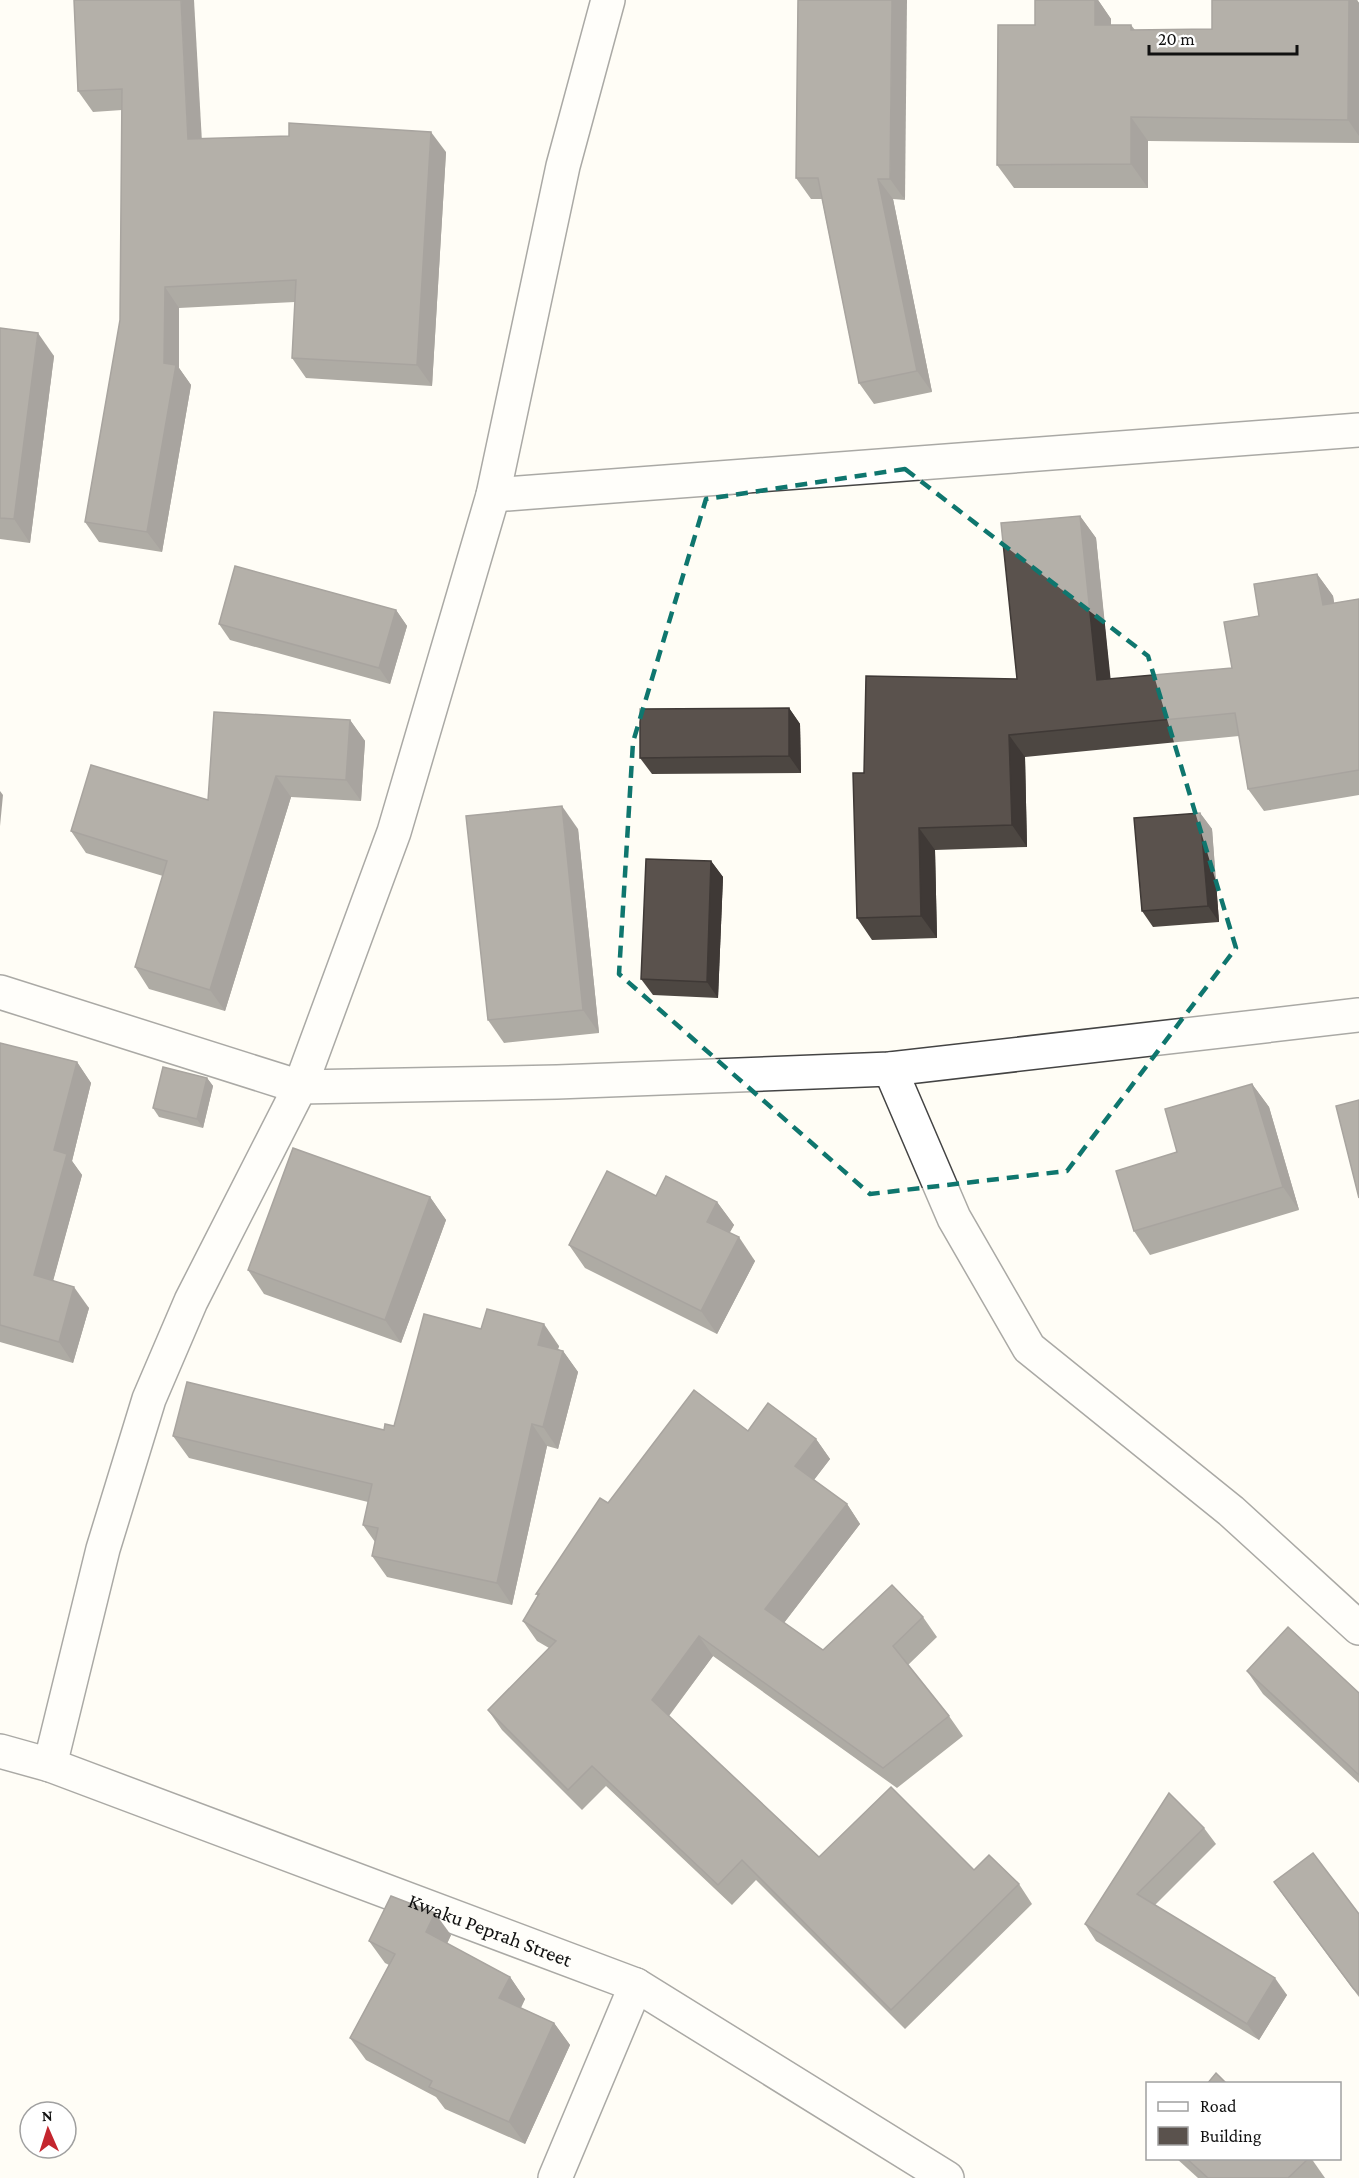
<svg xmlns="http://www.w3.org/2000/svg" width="1359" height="2178" font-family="'Crimson Pro',serif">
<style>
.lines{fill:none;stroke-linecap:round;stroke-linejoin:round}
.street-casing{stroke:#444;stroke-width:36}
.street{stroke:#fff;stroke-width:33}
.wall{fill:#4d4742}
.shaded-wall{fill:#3f3936}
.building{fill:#5a524d;stroke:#3f3936;stroke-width:1.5}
.marked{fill:none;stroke:#0f766e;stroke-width:4.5;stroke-dasharray:12 8;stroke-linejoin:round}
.labels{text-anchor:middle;stroke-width:6;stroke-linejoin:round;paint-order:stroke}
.street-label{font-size:21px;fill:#111;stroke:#fff}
</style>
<rect width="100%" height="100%" fill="#fffdf5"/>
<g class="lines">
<g class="street-casing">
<g id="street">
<path d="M 493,495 L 1359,430"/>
<path d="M 0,992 L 300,1087 L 557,1082 L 890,1069 L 1359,1015"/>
<path d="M 890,1069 L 954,1218 L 1029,1348 L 1231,1511 L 1359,1628"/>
<path id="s1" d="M 0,1751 L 50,1765 L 636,1985 L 947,2178"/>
<path d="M 50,1765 L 103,1549 L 149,1399 L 191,1301 L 300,1087 L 394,832 L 493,495 L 563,166 L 608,0"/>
<path d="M 555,2178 L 636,1985"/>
</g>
</g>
<use href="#street" class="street"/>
</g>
<g class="wall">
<path d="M 74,0 L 201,139 L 446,152 L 432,386 L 306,378 L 292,358 L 295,302 L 179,308 L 179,368 L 191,385 L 162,552 L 99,542 L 85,522 L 120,320 L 122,110 L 93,112 L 78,91 Z"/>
<path d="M 798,0 L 905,200 L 893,199 L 932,392 L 874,404 L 859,383 L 822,199 L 811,199 L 796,178 Z"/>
<path d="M 1035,0 L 1098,0 L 1111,19 L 1111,25 L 1131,25 L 1135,30 L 1212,29 L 1212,0 L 1357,0 L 1359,3 L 1359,143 L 1148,141 L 1148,188 L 1014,188 L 997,165 L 1035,25 Z"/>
<path d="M 0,328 L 54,356 L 30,543 L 0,539 Z"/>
<path d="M 1080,516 L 1096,538 L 1110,679 L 1232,668 L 1259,616 L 1317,574 L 1333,596 L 1334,603 L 1359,599 L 1359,795 L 1264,811 L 1248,789 L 1239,736 L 1025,757 L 1027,847 L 935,850 L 937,938 L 872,940 L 857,918 L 1017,679 Z"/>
<path d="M 396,610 L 407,626 L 390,684 L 230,640 L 219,624 Z"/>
<path d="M 789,708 L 800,724 L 801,773 L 652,774 L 640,758 Z"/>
<path d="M 350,720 L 365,741 L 361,801 L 291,797 L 225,1011 L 149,989 L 135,967 L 163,876 L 86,853 L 71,831 L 208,800 Z"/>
<path d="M 1200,813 L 1212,829 L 1219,922 L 1153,927 L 1142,911 Z"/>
<path d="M 578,829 L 599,1033 L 504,1043 L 488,1020 Z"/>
<path d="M 711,861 L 723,877 L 718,998 L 653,995 L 641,979 Z"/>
<path d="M 0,1043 L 77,1062 L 91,1083 L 72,1161 L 82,1175 L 53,1280 L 89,1308 L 73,1363 L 0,1342 Z"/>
<path d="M 207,1078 L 213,1086 L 203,1128 L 159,1117 L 153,1108 Z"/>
<path d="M 1252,1084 L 1269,1107 L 1299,1210 L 1150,1255 L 1134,1231 Z"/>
<path d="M 656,1196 L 717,1202 L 734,1225 L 729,1233 L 755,1261 L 717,1334 L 585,1268 L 569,1245 Z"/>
<path d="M 430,1197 L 446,1220 L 401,1343 L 264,1294 L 248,1270 Z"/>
<path d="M 481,1329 L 559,1346 L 558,1349 L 563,1351 L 578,1372 L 558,1449 L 547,1446 L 512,1605 L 387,1577 L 372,1556 L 375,1542 L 363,1525 L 368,1502 L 189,1458 L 173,1436 L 384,1430 L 394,1426 Z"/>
<path d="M 748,1431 L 816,1439 L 830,1459 L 814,1480 L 847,1504 L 860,1524 L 784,1623 L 823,1650 L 923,1617 L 937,1637 L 908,1665 L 949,1716 L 963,1736 L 897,1788 L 713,1656 L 669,1716 L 819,1857 L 974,1870 L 1019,1884 L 1032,1904 L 905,2029 L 756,1880 L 732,1905 L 606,1786 L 582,1810 L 502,1730 L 488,1710 L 549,1648 L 537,1641 L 523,1621 L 538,1596 L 536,1594 L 608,1503 Z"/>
<path d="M 1247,1671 L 1359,1693 L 1359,1783 L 1263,1694 Z"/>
<path d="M 1204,1828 L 1216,1844 L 1155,1905 L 1287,1995 L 1259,2040 L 1096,1941 L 1085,1924 Z"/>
<path d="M 1274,1882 L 1359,1914 L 1359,1997 L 1289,1903 Z"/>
<path d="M 451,1935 L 447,1944 L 510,1977 L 525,1999 L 521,2008 L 554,2023 L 570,2045 L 525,2144 L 445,2109 L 436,2097 L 366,2060 L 350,2038 L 389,1965 L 385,1963 L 369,1941 Z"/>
<path d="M 1176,2158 L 1311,2158 L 1325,2178 L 1198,2178 Z"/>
</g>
<g class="shaded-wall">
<path d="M 181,0 L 194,0 L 203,160 L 188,139 Z"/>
<path d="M 892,0 L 907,0 L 905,200 L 890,179 Z"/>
<path d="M 1095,0 L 1098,0 L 1111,19 L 1111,49 L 1095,25 Z"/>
<path d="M 1349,0 L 1357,0 L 1359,3 L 1359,136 L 1348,120 Z"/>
<path d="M 1131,117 L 1148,141 L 1148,188 L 1131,164 Z"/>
<path d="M 431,132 L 446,152 L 432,386 L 417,365 Z"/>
<path d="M 878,179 L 893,199 L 932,392 L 917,371 Z"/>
<path d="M 165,287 L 179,308 L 179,368 L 191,385 L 162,552 L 147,532 L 164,363 Z"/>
<path d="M 38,333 L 54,356 L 30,543 L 14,519 Z"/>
<path d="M 1080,516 L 1096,538 L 1113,702 L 1097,680 Z"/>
<path d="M 1317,574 L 1333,596 L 1338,626 L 1323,605 Z"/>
<path d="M 396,610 L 407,626 L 390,684 L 379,668 Z"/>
<path d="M 789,708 L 800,724 L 801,773 L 789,756 Z"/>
<path d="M 350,720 L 365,741 L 361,801 L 346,780 Z"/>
<path d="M 1009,735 L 1025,757 L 1027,847 L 1012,825 Z"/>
<path d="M 276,776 L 291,797 L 225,1011 L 210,990 Z"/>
<path d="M 0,791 L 3,795 L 0,826 Z"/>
<path d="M 562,806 L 578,829 L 599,1033 L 583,1010 Z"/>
<path d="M 1200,813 L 1212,829 L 1219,922 L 1208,906 Z"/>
<path d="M 919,828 L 935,850 L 937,938 L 921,916 Z"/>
<path d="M 711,861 L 723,877 L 718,998 L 707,982 Z"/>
<path d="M 77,1062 L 91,1083 L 72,1161 L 82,1175 L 49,1296 L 34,1275 L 54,1150 Z"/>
<path d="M 207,1078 L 213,1086 L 203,1128 L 197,1119 Z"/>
<path d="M 1252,1084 L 1269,1107 L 1299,1210 L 1283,1187 Z"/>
<path d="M 430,1197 L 446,1220 L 401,1343 L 385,1320 Z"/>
<path d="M 717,1202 L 734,1225 L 723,1245 L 707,1222 Z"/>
<path d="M 739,1237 L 755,1261 L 717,1334 L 701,1311 Z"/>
<path d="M 74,1287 L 89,1308 L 73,1363 L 59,1342 Z"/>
<path d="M 544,1324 L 559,1346 L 553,1366 L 538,1345 Z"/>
<path d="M 563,1351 L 578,1372 L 558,1449 L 543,1427 Z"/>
<path d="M 532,1424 L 547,1446 L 512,1605 L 497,1583 Z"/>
<path d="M 816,1439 L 830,1459 L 809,1486 L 795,1466 Z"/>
<path d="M 847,1504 L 860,1524 L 779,1629 L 765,1609 Z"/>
<path d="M 699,1636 L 713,1656 L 666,1719 L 652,1700 Z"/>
<path d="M 435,1913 L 451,1935 L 441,1955 L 426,1932 Z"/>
<path d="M 510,1977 L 525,1999 L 514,2020 L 499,1998 Z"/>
<path d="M 1275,1978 L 1287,1995 L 1259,2040 L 1247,2024 Z"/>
<path d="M 554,2023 L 570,2045 L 525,2144 L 509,2122 Z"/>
</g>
<g class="building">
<path d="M 74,0 L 181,0 L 188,139 L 289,136 L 289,123 L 431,132 L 417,365 L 292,358 L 296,280 L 165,287 L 164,363 L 176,365 L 147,532 L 85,522 L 120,320 L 122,89 L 78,91 Z"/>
<path d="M 798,0 L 892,0 L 890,179 L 878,179 L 917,371 L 859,383 L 818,178 L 796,178 Z"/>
<path d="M 1035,0 L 1095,0 L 1095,25 L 1131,25 L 1131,30 L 1212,29 L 1212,0 L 1349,0 L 1348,120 L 1131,117 L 1131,164 L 997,165 L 998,25 L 1035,25 Z"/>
<path d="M 0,328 L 38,333 L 14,519 L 0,518 Z"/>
<path d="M 1080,516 L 1097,680 L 1232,668 L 1224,622 L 1259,616 L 1254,584 L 1317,574 L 1323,605 L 1359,599 L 1359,770 L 1248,789 L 1235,713 L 1009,735 L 1012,825 L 919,828 L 921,916 L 857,918 L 853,773 L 864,773 L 866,676 L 1017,679 L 1001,523 Z"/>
<path d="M 235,566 L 396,610 L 379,668 L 219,624 Z"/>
<path d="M 789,708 L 789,756 L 640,758 L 640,709 Z"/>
<path d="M 214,712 L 350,720 L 346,780 L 276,776 L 210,990 L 135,967 L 167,861 L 71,831 L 91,765 L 208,800 Z"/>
<path d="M 562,806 L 583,1010 L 488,1020 L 466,816 Z"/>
<path d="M 1200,813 L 1208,906 L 1142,911 L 1134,818 Z"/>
<path d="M 646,859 L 711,861 L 707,982 L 641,979 Z"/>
<path d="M 0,1043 L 77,1062 L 54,1150 L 67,1154 L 34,1275 L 74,1287 L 59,1342 L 0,1325 Z"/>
<path d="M 163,1067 L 207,1078 L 197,1119 L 153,1108 Z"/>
<path d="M 1252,1084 L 1283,1187 L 1134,1231 L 1116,1171 L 1177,1152 L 1165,1109 Z"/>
<path d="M 1359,1100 L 1359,1198 L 1336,1106 Z"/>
<path d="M 293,1148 L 430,1197 L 385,1320 L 248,1270 Z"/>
<path d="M 607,1171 L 656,1196 L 666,1176 L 717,1202 L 707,1222 L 739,1237 L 701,1311 L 569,1245 Z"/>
<path d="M 487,1309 L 544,1324 L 538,1345 L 563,1351 L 543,1427 L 532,1424 L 497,1583 L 372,1556 L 378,1528 L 363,1525 L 372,1484 L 173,1436 L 187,1382 L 384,1430 L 385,1424 L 394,1426 L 424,1314 L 481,1329 Z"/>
<path d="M 694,1390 L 748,1431 L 768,1403 L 816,1439 L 795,1466 L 847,1504 L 765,1609 L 823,1650 L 892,1585 L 923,1617 L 893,1646 L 949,1716 L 883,1768 L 699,1636 L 652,1700 L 819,1857 L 891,1787 L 974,1870 L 989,1855 L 1019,1884 L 891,2010 L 742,1860 L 718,1885 L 592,1766 L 568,1790 L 488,1710 L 556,1641 L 523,1621 L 539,1594 L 536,1594 L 600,1498 L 608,1503 Z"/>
<path d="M 1288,1627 L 1359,1693 L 1359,1775 L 1247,1671 Z"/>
<path d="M 1169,1793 L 1204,1828 L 1137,1894 L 1275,1978 L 1247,2024 L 1085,1924 Z"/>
<path d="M 1313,1853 L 1359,1914 L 1359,1994 L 1353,1988 L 1274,1882 Z"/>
<path d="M 391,1896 L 435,1913 L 426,1932 L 510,1977 L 499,1998 L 554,2023 L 509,2122 L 429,2087 L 432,2081 L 350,2038 L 395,1954 L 369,1941 Z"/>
<path d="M 1216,2073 L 1227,2084 L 1207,2084 Z"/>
<path d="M 1186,2158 L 1309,2158 L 1288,2178 L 1208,2178 Z"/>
</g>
<path d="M0 0H1359V2178H0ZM 905,469 L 1148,656 L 1236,948 L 1067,1171 L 870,1194 L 619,974 L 633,742 L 706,499 Z" fill="#fffdf5" fill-opacity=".55" fill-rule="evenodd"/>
<path class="marked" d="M 905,469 L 1148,656 L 1236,948 L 1067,1171 L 870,1194 L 619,974 L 633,742 L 706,499 Z"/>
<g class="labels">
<g class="street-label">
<text dy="7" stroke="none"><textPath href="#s1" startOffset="522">Kwaku Peprah Street</textPath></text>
</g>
</g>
<rect x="1146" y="2082" width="195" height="78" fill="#ffffff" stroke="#a0a0a0" stroke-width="1.5"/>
<rect x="1158" y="2102" width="30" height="9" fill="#ffffff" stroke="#a0a0a0" stroke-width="1.5"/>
<text x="1200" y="2112" font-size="18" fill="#111111">Road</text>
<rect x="1158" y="2127" width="30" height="18" fill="#5a524d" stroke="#a0a0a0" stroke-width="1.5"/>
<text x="1200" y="2142" font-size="18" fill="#111111">Building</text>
<g transform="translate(48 2130) rotate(357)"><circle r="28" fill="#ffffff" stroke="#a0a0a0" stroke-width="1.5"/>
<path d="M0-4.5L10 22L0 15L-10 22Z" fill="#c4262e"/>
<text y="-9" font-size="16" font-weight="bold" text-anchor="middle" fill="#111111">N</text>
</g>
<path d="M1149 45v9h148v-9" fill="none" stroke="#111111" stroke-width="3"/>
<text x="1158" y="45" font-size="18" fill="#111111" stroke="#ffffff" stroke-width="4.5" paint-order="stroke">20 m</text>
</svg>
